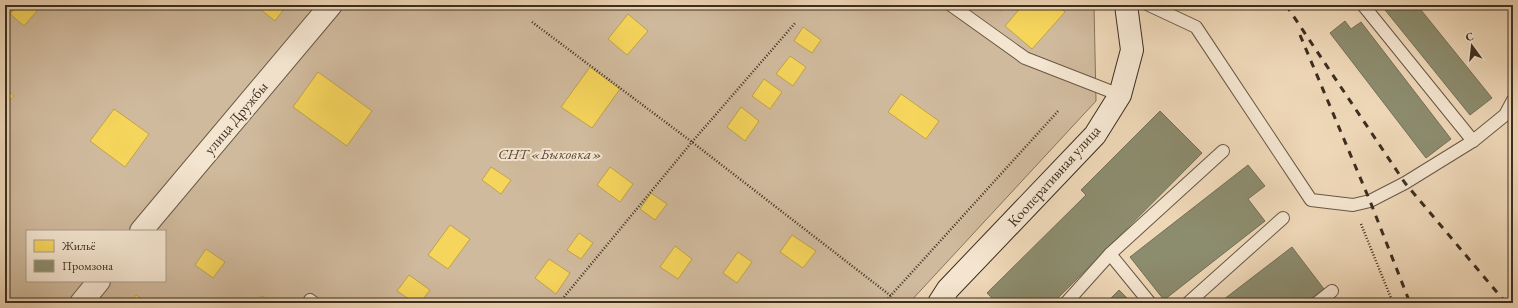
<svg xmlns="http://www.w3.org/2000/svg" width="1518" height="308" font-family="'EB Garamond',serif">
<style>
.green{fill:#d0ba9d;stroke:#86745e;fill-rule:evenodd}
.homes{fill:#f6d55c;stroke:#bea34a}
.industry{fill:#8c8c6e;stroke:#747057}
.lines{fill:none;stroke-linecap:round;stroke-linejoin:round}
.service-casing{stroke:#685846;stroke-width:14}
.minor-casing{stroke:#685846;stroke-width:24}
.secondary-casing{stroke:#3c2e20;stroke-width:24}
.path{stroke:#3c2e20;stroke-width:2.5;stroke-dasharray:1 2;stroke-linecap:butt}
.service{stroke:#f4e5d0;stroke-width:12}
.minor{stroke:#f4e5d0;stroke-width:22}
.secondary{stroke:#f4e5d0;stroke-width:22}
.rail{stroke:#3c2e20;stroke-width:3;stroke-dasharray:7 7;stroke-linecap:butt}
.labels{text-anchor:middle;stroke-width:4;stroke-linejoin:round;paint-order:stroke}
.street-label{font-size:15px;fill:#3c2e20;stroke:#f4e5d0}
.park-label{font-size:15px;font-style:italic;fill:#5a4a39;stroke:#f4e5d0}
</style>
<rect width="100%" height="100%" fill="#eed7b7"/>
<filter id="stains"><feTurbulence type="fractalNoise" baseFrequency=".005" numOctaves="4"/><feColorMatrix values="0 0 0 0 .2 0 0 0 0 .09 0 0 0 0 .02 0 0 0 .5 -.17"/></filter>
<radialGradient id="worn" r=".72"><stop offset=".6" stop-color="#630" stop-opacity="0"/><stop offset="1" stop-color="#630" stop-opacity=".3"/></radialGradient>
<path class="green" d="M 5,5 L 1094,5 L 1096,101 L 909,303 L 5,303 ZM 27,231 L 165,231 L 165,281 L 27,281 Z"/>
<g class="homes">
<path d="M 18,5 L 31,5 L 37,11 L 24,26 L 10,14 Z"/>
<path d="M 256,5 L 287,5 L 275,21 L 256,6 Z"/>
<path d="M 992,5 L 1005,5 L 1001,11 Z"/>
<path d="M 1023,5 L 1057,5 L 1065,12 L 1032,49 L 1005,26 Z"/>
<path d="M 628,14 L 648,31 L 627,55 L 608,39 Z"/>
<path d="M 803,27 L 821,40 L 812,53 L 794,41 Z"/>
<path d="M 790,56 L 806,67 L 793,86 L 776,74 Z"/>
<path d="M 590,67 L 620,89 L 592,128 L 561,107 Z"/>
<path d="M 318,72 L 372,111 L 347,146 L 293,107 Z"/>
<path d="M 764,79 L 782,92 L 770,109 L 752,96 Z"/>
<path d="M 5,88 L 14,96 L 5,105 Z"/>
<path d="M 901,94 L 939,121 L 926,139 L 888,112 Z"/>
<path d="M 741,107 L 759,121 L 745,141 L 727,127 Z"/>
<path d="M 114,109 L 149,134 L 125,167 L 90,141 Z"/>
<path d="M 491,167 L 511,180 L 501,194 L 482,180 Z"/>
<path d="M 610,167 L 633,184 L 620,202 L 597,185 Z"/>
<path d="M 651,193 L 667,204 L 655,220 L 640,209 Z"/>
<path d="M 450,225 L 470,239 L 448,269 L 428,255 Z"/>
<path d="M 579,233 L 593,243 L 581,259 L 567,250 Z"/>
<path d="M 792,235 L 816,251 L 803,268 L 780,252 Z"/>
<path d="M 675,246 L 692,259 L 678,279 L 660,267 Z"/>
<path d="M 206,249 L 225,262 L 213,278 L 195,265 Z"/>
<path d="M 738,252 L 752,262 L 737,283 L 723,273 Z"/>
<path d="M 549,259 L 570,273 L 556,294 L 535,278 Z"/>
<path d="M 409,275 L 430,290 L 420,303 L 415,303 L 397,291 Z"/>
<path d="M 136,295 L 148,303 L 130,303 Z"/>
<path d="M 262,296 L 272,303 L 257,303 Z"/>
</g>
<g class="industry">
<path d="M 1381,5 L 1417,5 L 1492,98 L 1470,115 Z"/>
<path d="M 1345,21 L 1351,29 L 1361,22 L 1451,139 L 1426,158 L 1330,33 Z"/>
<path d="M 1160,111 L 1202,153 L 1053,303 L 989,303 L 993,299 L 987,293 L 1086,195 L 1081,190 Z"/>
<path d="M 1248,165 L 1265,186 L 1248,199 L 1265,221 L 1164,300 L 1130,257 Z"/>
<path d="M 1292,247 L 1324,289 L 1305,303 L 1219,303 Z"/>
<path d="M 1119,290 L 1132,303 L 1106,303 Z"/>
</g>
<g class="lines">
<g class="service-casing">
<g id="service">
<path d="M 951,5 L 1025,58 L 1120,95"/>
<path d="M 1149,5 L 1196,27 L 1311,200 L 1353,205 L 1370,201 L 1405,183 L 1473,141 L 1505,115 L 1513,100"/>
<path d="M 1363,5 L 1473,141"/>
<path d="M 1110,254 L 1223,151"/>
<path d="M 310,300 L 314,303"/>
<path d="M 1066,303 L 1110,254 L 1150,303"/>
<path d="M 1188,303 L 1283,218"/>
<path d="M 1317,303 L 1332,291"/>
</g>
</g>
<g class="minor-casing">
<g id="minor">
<path d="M 141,231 L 331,5"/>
<path d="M 81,303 L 99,281"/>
</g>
</g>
<g class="secondary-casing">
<path id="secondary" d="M 939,303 L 948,289 L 1095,135 L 1120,95 L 1132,50 L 1126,5"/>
</g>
<g class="path">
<path d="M 532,22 L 692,142 L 891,296"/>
<path d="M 1361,224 L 1393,303"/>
<path d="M 564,297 L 692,142 L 796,22"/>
<path d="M 884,303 L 1059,110"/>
</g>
<use href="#service" class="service"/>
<use href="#minor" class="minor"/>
<use href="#secondary" class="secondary"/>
<g class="rail">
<path d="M 1286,5 L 1405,183 L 1506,303"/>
<path d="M 1300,35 L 1370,201 L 1410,303"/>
</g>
</g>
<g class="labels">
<g class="street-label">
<text transform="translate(236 118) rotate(-50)" y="5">улица Дружбы</text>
<text transform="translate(1054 176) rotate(-48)" y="5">Кооперативная улица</text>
</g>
<g class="park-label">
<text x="550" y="159">СНТ «Быковка»</text>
</g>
</g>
<rect width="1518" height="308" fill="none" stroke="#eed7b7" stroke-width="20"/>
<rect x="6" y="6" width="1506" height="296" fill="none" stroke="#3c2e20" stroke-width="2"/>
<rect x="10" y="10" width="1498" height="288" fill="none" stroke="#3c2e20"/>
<rect x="26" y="230" width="140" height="52" fill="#f4e5d0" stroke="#aa9c8a"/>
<rect x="34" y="240" width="20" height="12" fill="#f6d55c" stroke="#aa9c8a"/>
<text x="62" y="250" font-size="12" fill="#3c2e20">Жильё</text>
<rect x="34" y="260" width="20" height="12" fill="#8c8c6e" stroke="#aa9c8a"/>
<text x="62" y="270" font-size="12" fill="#3c2e20">Промзона</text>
<g transform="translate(1472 46) rotate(345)" stroke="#f4e5d0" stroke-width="3" paint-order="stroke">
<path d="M0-3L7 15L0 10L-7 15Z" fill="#3c2e20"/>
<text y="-6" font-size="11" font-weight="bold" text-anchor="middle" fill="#3c2e20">С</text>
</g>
<rect width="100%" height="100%" filter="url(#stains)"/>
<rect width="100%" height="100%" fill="url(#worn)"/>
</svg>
